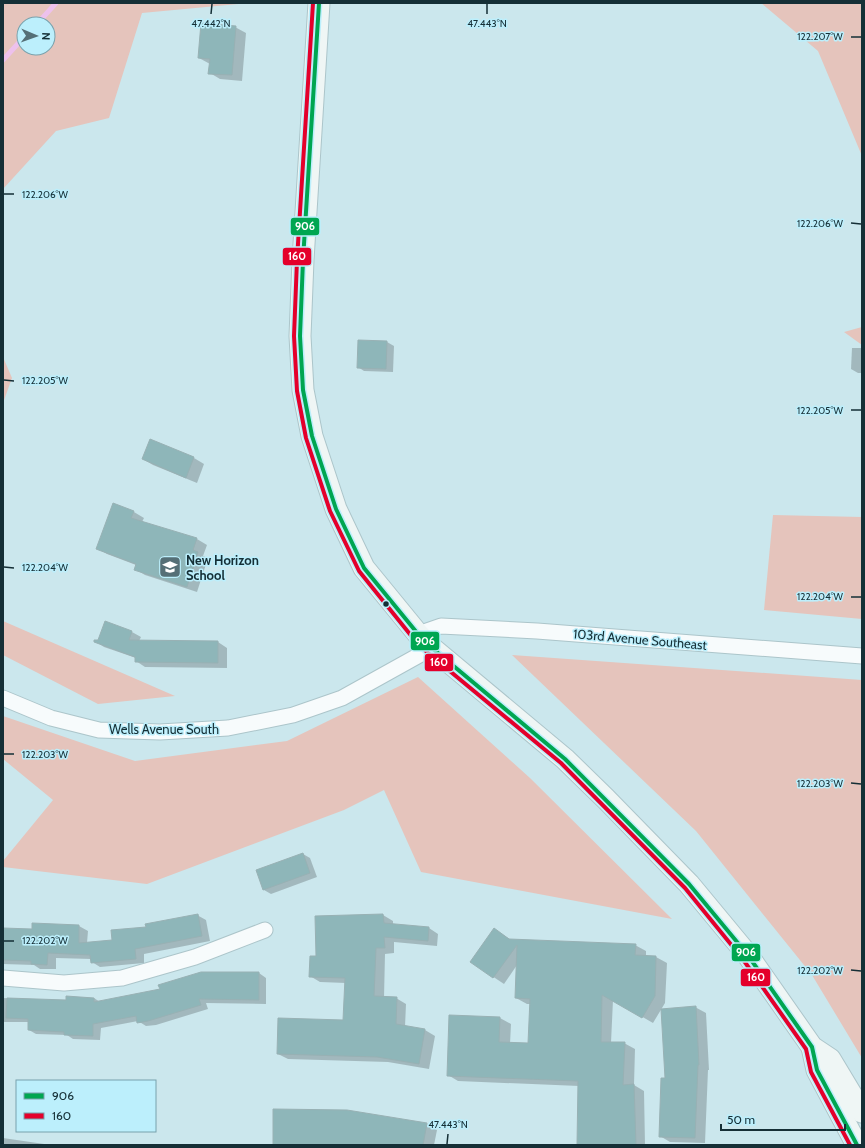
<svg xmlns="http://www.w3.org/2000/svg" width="865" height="1148" font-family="Cabin,sans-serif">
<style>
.green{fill:#e5c4bc;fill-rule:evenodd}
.shadow{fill:#0003}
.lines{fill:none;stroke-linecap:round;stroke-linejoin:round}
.stream{stroke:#edc1ec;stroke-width:5}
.building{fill:#8eb6b9;stroke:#98b1b4}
.street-casing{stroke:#acc5ca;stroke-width:17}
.secondary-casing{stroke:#acc5ca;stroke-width:23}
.street{stroke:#f7fbfc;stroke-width:15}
.secondary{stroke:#eff6f5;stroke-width:21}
.bus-1-casing{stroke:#bceffc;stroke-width:7}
.bus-2-casing{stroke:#bceffc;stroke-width:7}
.bus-1{stroke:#00a651;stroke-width:4}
.bus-2{stroke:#e4002b;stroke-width:4}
.ticks{fill:none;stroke:#152f36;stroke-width:1.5}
.bus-dot{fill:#152f36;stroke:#bceffc;stroke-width:1.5}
.labels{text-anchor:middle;stroke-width:3;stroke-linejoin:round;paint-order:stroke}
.poi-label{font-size:13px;font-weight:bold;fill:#152f36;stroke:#bceffc;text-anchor:start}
.street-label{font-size:13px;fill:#152f36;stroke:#bceffc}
.ticks-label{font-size:10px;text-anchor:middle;fill:#152f36;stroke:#bceffc;stroke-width:3;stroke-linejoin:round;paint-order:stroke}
.line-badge{stroke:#bceffc;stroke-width:1.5}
.badge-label{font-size:11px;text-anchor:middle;font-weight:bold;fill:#fff}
</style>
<rect width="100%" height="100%" fill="#cbe7ed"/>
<g class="green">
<path d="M 3,3 L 249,3 L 142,13 L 109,118 L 56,131 L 3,189 ZM 24,24 L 48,24 L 48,48 L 24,48 Z"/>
<path d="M 761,3 L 862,3 L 862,156 L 818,51 Z"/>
<path d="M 862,327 L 862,345 L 844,332 Z"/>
<path d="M 3,357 L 12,378 L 3,403 Z"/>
<path d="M 773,515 L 862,517 L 862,619 L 764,610 Z"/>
<path d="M 3,621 L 175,696 L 98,704 L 3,655 Z"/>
<path d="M 512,655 L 862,680 L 862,1058 L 812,975 L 696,831 Z"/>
<path d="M 418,677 L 530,778 L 672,919 L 421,872 L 384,790 L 344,810 L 147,884 L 3,867 L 3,861 L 53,800 L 3,759 L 3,716 L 135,761 L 287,741 Z"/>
</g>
<g class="shadow">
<path d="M 235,27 L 246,33 L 242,81 L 220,79 L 210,73 L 210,64 L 199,58 Z"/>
<path d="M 387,342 L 394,346 L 393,372 L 364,371 L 358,367 Z"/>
<path d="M 852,348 L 862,348 L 862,373 L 858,373 L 851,369 Z"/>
<path d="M 151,440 L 194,458 L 204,464 L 197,483 L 153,465 L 143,459 Z"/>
<path d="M 114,504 L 134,512 L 144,518 L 142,522 L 197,539 L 207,545 L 203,556 L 208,558 L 197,592 L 145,575 L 135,569 L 136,565 L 107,554 L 97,548 Z"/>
<path d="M 105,623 L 132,632 L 141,637 L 139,641 L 218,642 L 227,648 L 227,668 L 145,667 L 136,661 L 136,658 L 104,647 L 95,641 L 99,641 Z"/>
<path d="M 303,854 L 310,858 L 317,877 L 271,894 L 264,890 L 257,870 Z"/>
<path d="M 197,915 L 206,920 L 210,941 L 144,954 L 144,963 L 100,967 L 92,962 L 91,959 L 56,958 L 56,969 L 40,969 L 34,965 L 3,964 L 3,929 L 33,930 L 79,926 L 88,931 L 87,943 L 114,941 L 147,928 Z"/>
<path d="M 383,915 L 393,921 L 393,925 L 429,928 L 438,934 L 437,946 L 394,942 L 394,953 L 385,954 L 384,998 L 396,998 L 406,1004 L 405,1027 L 425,1030 L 435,1036 L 429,1069 L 388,1062 L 288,1059 L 278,1054 L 344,1021 L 346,983 L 320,982 L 310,976 L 317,957 L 316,917 Z"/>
<path d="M 494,929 L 511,940 L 635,945 L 646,951 L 646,957 L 656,957 L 667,963 L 665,1003 L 653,1023 L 613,1000 L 611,1043 L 624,1043 L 635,1049 L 634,1085 L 644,1091 L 645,1145 L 578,1145 L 579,1086 L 458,1081 L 448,1075 L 450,1016 L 500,1018 L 511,1024 L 510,1044 L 529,1045 L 530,1004 L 527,1004 L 516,998 L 517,965 L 504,984 L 471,962 Z"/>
<path d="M 259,973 L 266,978 L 266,1004 L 206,1003 L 208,1009 L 156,1025 L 146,1026 L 138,1021 L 101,1028 L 100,1040 L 73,1039 L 67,1035 L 36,1034 L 29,1030 L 29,1022 L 3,1022 L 3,998 L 67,1001 L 67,997 L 94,998 L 100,1002 Z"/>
<path d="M 695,1007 L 706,1013 L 709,1070 L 708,1070 L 705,1143 L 670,1142 L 660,1136 L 666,1079 Z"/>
<path d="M 427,1124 L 437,1130 L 434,1145 L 274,1145 Z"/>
<path d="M 3,1138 L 51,1145 L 3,1145 Z"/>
</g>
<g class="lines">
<g class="stream">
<path d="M 37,24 L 56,3"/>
<path d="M 3,60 L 24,37"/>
</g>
</g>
<g class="building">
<path d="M 201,23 L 236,26 L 232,75 L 208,74 L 210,59 L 198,58 Z"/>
<path d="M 358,340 L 387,341 L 386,369 L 357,368 Z"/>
<path d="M 150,439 L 194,457 L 186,478 L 142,459 Z"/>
<path d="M 113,503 L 134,511 L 131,518 L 197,538 L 193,550 L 198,552 L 187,587 L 134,570 L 136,564 L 96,549 Z"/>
<path d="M 105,621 L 132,631 L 129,640 L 218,641 L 218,663 L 135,662 L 135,657 L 94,642 L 94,640 L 98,640 Z"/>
<path d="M 303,853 L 310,873 L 263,890 L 256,870 Z"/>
<path d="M 198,914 L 202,936 L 135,949 L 136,959 L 91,963 L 90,955 L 48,953 L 47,965 L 31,964 L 31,961 L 3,960 L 3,928 L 32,929 L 32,923 L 79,925 L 79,943 L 112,940 L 111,930 L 146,927 L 145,924 Z"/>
<path d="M 383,914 L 384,923 L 429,927 L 428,941 L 384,937 L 385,948 L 376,948 L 374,996 L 397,997 L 396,1024 L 425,1029 L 419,1064 L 377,1057 L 277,1054 L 278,1018 L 343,1020 L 345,978 L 309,977 L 310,956 L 316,956 L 315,916 Z"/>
<path d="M 494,928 L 509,939 L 636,944 L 635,955 L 656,956 L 655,996 L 642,1018 L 602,995 L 601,1042 L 625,1042 L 623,1085 L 634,1084 L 636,1145 L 577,1145 L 578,1081 L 447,1076 L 449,1015 L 500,1017 L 499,1042 L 528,1043 L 530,999 L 515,998 L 517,945 L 493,978 L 470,962 Z"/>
<path d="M 201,972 L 259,972 L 259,1000 L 199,999 L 201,1005 L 148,1021 L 137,1023 L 136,1016 L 93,1024 L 93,1036 L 64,1035 L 64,1032 L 28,1030 L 28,1019 L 6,1018 L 7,998 L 66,1000 L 66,996 L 94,998 L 94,1002 L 160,989 L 158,985 Z"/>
<path d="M 696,1006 L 699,1065 L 698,1065 L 695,1138 L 659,1137 L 661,1078 L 665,1078 L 661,1009 Z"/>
<path d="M 273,1109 L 347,1110 L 427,1123 L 423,1145 L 273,1145 Z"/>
</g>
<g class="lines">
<g class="street-casing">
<g id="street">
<path d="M 418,634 L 441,626 L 537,631 L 862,656"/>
<path d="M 3,698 L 51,718 L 99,730 L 160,732 L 228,728 L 293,715 L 342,698 L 432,648"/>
<path d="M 3,978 L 64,983 L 122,978 L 195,957 L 265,930"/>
</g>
</g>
<g class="secondary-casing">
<g id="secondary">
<path d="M 319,3 L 303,260 L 300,336 L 303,390 L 312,436 L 336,509 L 364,568 L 418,634 L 432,648 L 565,759 L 606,799 L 689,884 L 747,954 L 812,1047 L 830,1059 L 862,1112"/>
<path d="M 812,1047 L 817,1070 L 857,1145"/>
</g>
</g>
<use href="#street" class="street"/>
<use href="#secondary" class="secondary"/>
<g class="bus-1-casing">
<path id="bus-1" d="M 319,3 L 303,260 L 300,336 L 303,390 L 312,436 L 336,509 L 364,568 L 418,634 L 432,648 L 565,759 L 689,884 L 747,954 L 812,1047 L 817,1070 L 857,1145"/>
</g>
<g class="bus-2-casing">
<path id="bus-2" d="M 313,3 L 297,260 L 294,336 L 297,391 L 306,438 L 330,511 L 359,571 L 413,638 L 428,653 L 561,763 L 685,888 L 742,958 L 806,1049 L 811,1072 L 850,1145"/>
</g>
<use href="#bus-1" class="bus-1"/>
<use href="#bus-2" class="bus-2"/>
</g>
<path class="ticks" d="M 211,14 L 212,4M 487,14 L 487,4M 851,37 L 861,37M 4,194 L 14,194M 851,223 L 861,224M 4,380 L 14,381M 851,410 L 861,410M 4,567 L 14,568M 851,597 L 861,597M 4,754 L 14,754M 851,783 L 861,784M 4,941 L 14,941M 851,970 L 861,971M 447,1144 L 448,1134"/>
<defs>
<g id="school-square" transform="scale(1.15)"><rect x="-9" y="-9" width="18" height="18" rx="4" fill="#556f76" stroke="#bceffc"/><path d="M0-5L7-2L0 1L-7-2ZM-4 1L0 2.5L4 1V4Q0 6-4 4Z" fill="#fff"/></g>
</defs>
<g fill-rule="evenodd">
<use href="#school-square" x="170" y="567"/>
</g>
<circle class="bus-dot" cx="386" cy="604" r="3.5"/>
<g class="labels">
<g class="poi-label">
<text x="186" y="565">New Horizon<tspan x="186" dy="15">School</tspan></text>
</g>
<g class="street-label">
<text transform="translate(640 639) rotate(5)" y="5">103rd Avenue Southeast</text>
<text x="164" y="734">Wells Avenue South</text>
</g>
</g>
<g class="ticks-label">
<text x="211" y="27">47.442°N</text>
<text x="487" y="27">47.443°N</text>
<text x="820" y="40">122.207°W</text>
<text x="45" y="198">122.206°W</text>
<text x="820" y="227">122.206°W</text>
<text x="45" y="384">122.205°W</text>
<text x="820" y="414">122.205°W</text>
<text x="45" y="571">122.204°W</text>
<text x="820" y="600">122.204°W</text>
<text x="45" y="758">122.203°W</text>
<text x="820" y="787">122.203°W</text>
<text x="45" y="944">122.202°W</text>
<text x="820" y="974">122.202°W</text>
<text x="448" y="1128">47.443°N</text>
</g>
<g class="line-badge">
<rect x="290" y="217" width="30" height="19" rx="4" fill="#00a651"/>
<rect x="282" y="247" width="30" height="19" rx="4" fill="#e4002b"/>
<rect x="410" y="631" width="30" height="20" rx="4" fill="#00a651"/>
<rect x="424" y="653" width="30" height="19" rx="4" fill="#e4002b"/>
<rect x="731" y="943" width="30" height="19" rx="4" fill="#00a651"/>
<rect x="740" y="968" width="31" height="19" rx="4" fill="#e4002b"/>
</g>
<g class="badge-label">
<text x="305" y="230">906</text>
<text x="297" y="260">160</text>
<text x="425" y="645">906</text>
<text x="439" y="666">160</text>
<text x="746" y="956">906</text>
<text x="756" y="981">160</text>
</g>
<rect width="865" height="1148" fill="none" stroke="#152f36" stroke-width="8"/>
<rect x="16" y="1080" width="140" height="52" fill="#bceffc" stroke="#79a2ad"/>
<rect x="24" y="1093" width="20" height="6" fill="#00a651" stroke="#79a2ad"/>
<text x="52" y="1100" font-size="12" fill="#152f36">906</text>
<rect x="24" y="1113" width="20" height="6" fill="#e4002b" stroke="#79a2ad"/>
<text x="52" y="1120" font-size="12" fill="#152f36">160</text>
<g transform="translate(36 36) rotate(92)"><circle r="19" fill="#bceffc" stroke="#79a2ad"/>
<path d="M0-3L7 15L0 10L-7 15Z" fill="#556f76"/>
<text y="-6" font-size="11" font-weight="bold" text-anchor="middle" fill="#152f36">N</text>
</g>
<path d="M721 1124v6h124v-6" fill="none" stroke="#152f36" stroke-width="2"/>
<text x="727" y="1124" font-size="12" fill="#152f36" stroke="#bceffc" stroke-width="3" paint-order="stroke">50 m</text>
</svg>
